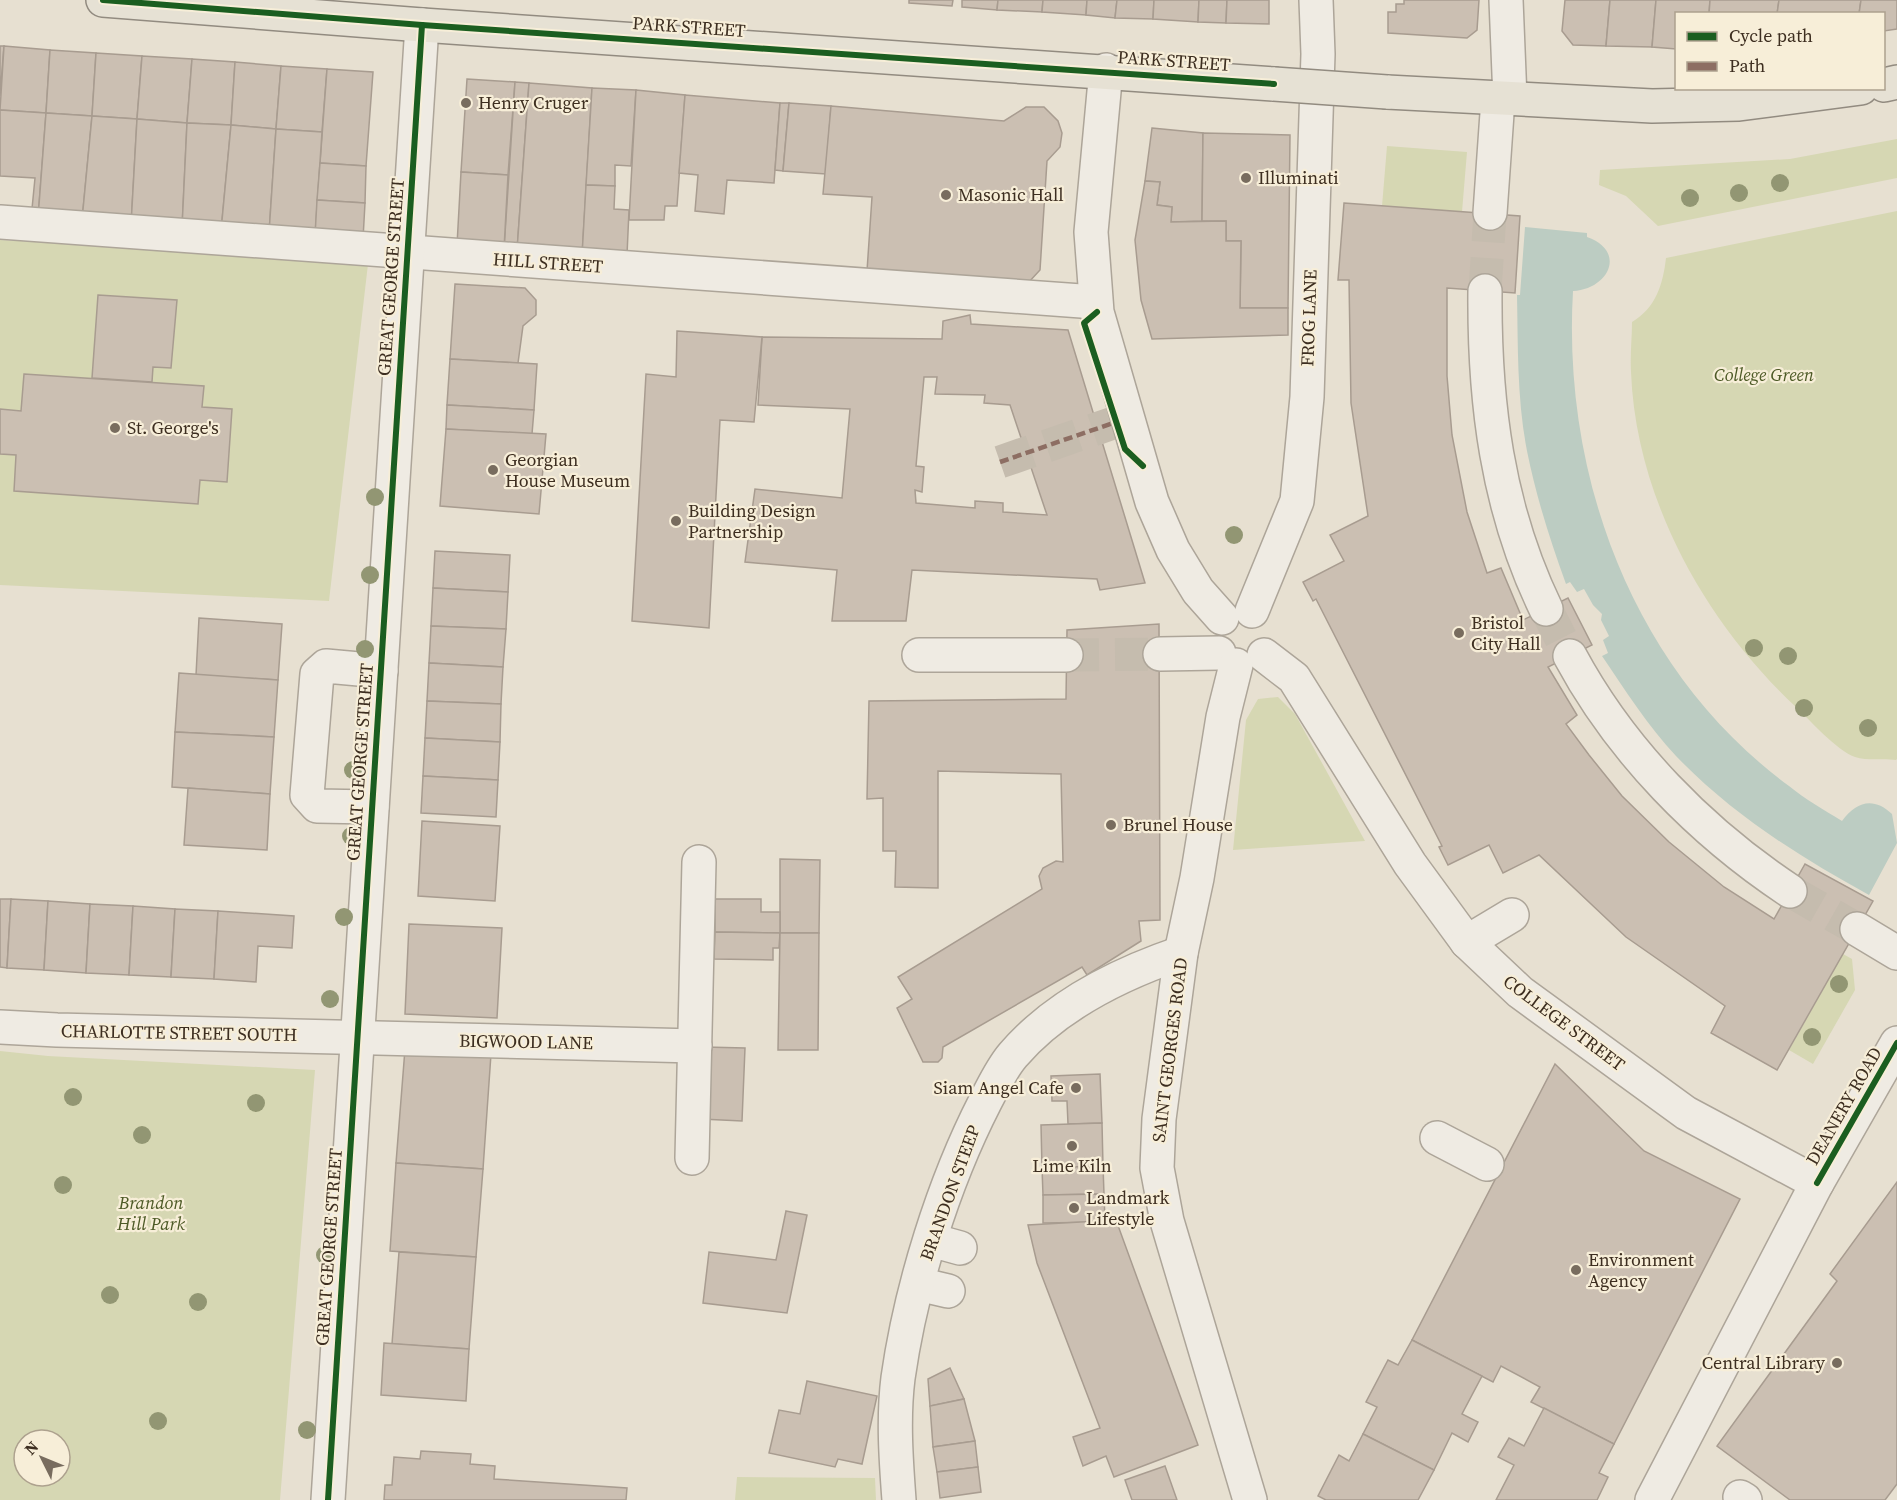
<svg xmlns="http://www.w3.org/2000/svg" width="1897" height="1500" font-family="'Source Serif 4',serif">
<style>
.green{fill:#d6d7b3;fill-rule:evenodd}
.water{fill:#bcccc2}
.building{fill:#cbbfb2;stroke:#a89c90;stroke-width:1.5;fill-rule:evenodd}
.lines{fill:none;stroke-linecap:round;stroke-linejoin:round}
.minor-tunnel{stroke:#c5bcae;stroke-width:33;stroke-dasharray:33 16;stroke-linecap:butt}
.minor-casing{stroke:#ada599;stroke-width:36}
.major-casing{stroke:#928b80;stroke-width:36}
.minor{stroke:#efebe3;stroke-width:33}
.major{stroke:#e6e1d4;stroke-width:33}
.major-bridge-casing{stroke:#928b80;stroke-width:36;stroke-linecap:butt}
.major-bridge{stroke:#e6e1d4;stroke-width:33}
.quiet{stroke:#8d6e63;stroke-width:4.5;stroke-dasharray:9 4.5;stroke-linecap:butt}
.cycleway-casing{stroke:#f7eed8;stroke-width:10}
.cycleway{stroke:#1b5e20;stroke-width:6}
.tree{fill:#929673}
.poi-dot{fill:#786c5e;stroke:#f7eed8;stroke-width:2}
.labels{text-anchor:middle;stroke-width:4.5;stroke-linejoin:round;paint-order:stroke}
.street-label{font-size:18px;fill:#3d2e20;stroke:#f7eed8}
.poi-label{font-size:18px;fill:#3d2e20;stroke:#f7eed8;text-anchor:start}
.park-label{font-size:18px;font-style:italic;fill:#4d5a26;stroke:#f7eed8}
</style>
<rect width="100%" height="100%" fill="#e7e0d1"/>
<g class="green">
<path d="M 1897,139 L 1897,178 L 1658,226 L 1626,196 L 1599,185 L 1600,170 L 1790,159 Z"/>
<path d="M 1387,146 L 1467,152 L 1462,212 L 1382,206 Z"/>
<path d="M 1897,211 L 1897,759 L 1896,760 C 1884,758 1867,761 1855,757 C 1836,750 1811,721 1796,707 C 1705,622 1636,499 1631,372 C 1630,355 1632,338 1632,322 C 1656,308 1663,284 1666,258 Z"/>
<path d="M 0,240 L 279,253 L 368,264 L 329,601 L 0,585 Z"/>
<path d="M 1278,697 L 1295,714 L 1365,841 L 1233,850 L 1246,720 L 1258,699 Z"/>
<path d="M 1843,954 L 1852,959 L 1855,990 L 1813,1064 L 1789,1050 Z"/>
<path d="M 0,1051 L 48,1056 L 315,1070 L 280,1500 L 0,1500 ZM 24,1440 L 60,1440 L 60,1476 L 24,1476 Z"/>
<path d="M 737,1477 L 875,1478 L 876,1500 L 735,1500 Z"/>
</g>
<path class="water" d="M 1525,227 L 1587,233 L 1587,237 C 1627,251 1609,289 1573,291 C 1562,478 1634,672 1789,786 C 1805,799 1824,810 1842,821 C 1856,802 1873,796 1892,814 L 1897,843 L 1869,895 C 1798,856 1733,815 1676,756 C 1648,726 1625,690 1602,656 L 1608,653 L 1603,640 L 1609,636 L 1601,620 L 1602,614 L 1593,605 L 1584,589 L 1577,592 L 1570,582 L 1566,584 C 1550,540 1536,496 1527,451 C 1517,400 1518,347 1517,295 L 1520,295 Z"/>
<g class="building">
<path d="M 909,0 L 953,0 L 952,6 L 909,3 Z"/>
<path d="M 962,0 L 998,0 L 997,10 L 962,7 Z"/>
<path d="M 998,0 L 1043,0 L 1042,12 L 997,10 Z"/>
<path d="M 1043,0 L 1087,0 L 1086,15 L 1042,12 Z"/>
<path d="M 1087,0 L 1117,0 L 1115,18 L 1086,15 Z"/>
<path d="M 1117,0 L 1154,0 L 1153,19 L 1115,18 Z"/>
<path d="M 1154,0 L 1199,0 L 1198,22 L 1153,19 Z"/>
<path d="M 1199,0 L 1227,0 L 1226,23 L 1198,22 Z"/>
<path d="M 1227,0 L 1269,0 L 1269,24 L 1226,23 Z"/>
<path d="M 1404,0 L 1479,0 L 1477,30 L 1467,38 L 1388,33 L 1388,12 L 1396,12 L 1396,4 L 1404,4 Z"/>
<path d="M 1565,0 L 1610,0 L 1606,46 L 1573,45 L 1562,31 Z"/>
<path d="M 1610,0 L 1656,0 L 1652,47 L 1606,46 Z"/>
<path d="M 1656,0 L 1710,0 L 1709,14 L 1676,14 L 1676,49 L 1652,47 Z"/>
<path d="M 1710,0 L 1779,0 L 1777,14 L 1709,14 Z"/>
<path d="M 1779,0 L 1861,0 L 1859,14 L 1777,14 Z"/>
<path d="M 1861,0 L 1897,0 L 1897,29 L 1884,31 L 1884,14 L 1859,14 Z"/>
<path d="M 0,46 L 4,46 L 0,96 Z"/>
<path d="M 4,46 L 50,50 L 46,113 L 0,110 Z"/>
<path d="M 50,50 L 96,53 L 92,116 L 46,113 Z"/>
<path d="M 96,53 L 142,56 L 137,119 L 92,116 Z"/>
<path d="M 142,56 L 192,59 L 187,123 L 137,119 Z"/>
<path d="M 192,59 L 235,62 L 231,125 L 187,123 Z"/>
<path d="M 235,62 L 281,66 L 276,129 L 231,125 Z"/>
<path d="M 281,66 L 327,69 L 322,132 L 276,129 Z"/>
<path d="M 327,69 L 373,72 L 366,166 L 320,163 Z"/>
<path d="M 467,79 L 515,82 L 508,175 L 461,172 Z"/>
<path d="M 515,82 L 529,83 L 517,250 L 504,249 Z"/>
<path d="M 529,83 L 592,88 L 582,256 L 517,250 Z"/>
<path d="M 592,88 L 636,90 L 631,166 L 615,165 L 615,186 L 586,185 Z"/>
<path d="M 636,90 L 685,95 L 677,206 L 665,206 L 664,220 L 629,220 Z"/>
<path d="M 685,95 L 780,103 L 774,183 L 727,180 L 724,214 L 695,211 L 698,175 L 679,173 Z"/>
<path d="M 780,103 L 789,103 L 783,171 L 775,170 Z"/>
<path d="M 789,103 L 831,106 L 826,174 L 783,171 Z"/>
<path d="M 831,106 L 1004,121 L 1026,107 L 1044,107 L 1058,121 L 1062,133 L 1060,147 L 1047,161 L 1040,270 L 1028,283 L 867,271 L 872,197 L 823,194 Z"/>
<path d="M 0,110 L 46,113 L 38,218 L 31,219 L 35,178 L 0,176 Z"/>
<path d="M 46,113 L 92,116 L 82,220 L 38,218 Z"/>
<path d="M 92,116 L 137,119 L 131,225 L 82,220 Z"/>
<path d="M 137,119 L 187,123 L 182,228 L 131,225 Z"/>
<path d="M 187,123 L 231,125 L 221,231 L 182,228 Z"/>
<path d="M 231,125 L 276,129 L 269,233 L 221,231 Z"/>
<path d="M 1152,128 L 1203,133 L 1202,221 L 1171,222 L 1172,207 L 1157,205 L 1160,182 L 1145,181 Z"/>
<path d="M 276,129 L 322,132 L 315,236 L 269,233 Z"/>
<path d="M 1203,133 L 1290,135 L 1288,308 L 1240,308 L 1241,241 L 1226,241 L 1226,221 L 1202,221 Z"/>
<path d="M 320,163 L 366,166 L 365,203 L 317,200 Z"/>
<path d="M 461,172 L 508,175 L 504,249 L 457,245 Z"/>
<path d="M 1145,181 L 1160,182 L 1157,205 L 1172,207 L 1171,222 L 1226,221 L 1226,241 L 1241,241 L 1240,308 L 1288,308 L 1288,335 L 1152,339 L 1141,300 L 1135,240 Z"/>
<path d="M 586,185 L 615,186 L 614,209 L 629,210 L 627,255 L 582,256 Z"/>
<path d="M 317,200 L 365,203 L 363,239 L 315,236 Z"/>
<path d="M 1344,203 L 1520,216 L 1515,293 L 1447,288 L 1447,376 L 1452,435 L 1467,512 L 1487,573 L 1501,568 L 1523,620 L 1568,598 L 1592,645 L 1548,667 L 1577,715 L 1566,724 L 1589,755 L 1622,796 L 1669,842 L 1724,887 L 1774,919 L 1805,864 L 1873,901 L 1777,1070 L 1711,1033 L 1725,1006 L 1626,937 L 1539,855 L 1503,873 L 1489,845 L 1448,865 L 1439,847 L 1442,846 L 1316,599 L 1313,601 L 1303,582 L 1344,561 L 1330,535 L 1368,516 L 1351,403 L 1349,280 L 1338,280 Z"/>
<path d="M 455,284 L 525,288 L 536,300 L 536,315 L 523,326 L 518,363 L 450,359 Z"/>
<path d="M 98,295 L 177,300 L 171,368 L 153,367 L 152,382 L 92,378 Z"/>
<path d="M 970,315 L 971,324 L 1068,330 L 1145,583 L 1100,590 L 1097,579 L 912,570 L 906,621 L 832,621 L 837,570 L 745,562 L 755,489 L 842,498 L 850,409 L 758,405 L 762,337 L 942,339 L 943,321 ZM 924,377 L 937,377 L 935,394 L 985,395 L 984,403 L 1010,405 L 1047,515 L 1003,512 L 1003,503 L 975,501 L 975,508 L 916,503 L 915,490 L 922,492 L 924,467 L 916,466 Z"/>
<path d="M 677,331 L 762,337 L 754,422 L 720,420 L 709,628 L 632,621 L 646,374 L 676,377 Z"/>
<path d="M 450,359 L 537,364 L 534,410 L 447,405 Z"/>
<path d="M 24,374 L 204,386 L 202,407 L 232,409 L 227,482 L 200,480 L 198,504 L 14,491 L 16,455 L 0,454 L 0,409 L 21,411 Z"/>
<path d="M 447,405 L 534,410 L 532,434 L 446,429 Z"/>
<path d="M 446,429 L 546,434 L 539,514 L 440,506 Z"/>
<path d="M 435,551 L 510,555 L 508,592 L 433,588 Z"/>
<path d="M 433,588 L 508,592 L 506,629 L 431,626 Z"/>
<path d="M 199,618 L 282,624 L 278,680 L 196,675 Z"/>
<path d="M 1159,624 L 1160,920 L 1139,921 L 1141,941 L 1087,975 L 1082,967 L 943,1047 L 942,1058 L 938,1062 L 923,1062 L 897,1008 L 912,999 L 898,977 L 1042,889 L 1039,876 L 1043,868 L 1056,861 L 1063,862 L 1061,774 L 938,771 L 938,888 L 895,887 L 896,851 L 883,851 L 883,798 L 867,799 L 869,701 L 1066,699 L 1067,630 Z"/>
<path d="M 431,626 L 506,629 L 503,667 L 429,663 Z"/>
<path d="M 429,663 L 503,667 L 501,704 L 427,701 Z"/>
<path d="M 179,673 L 278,680 L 274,737 L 175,732 Z"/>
<path d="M 427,701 L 501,704 L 500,742 L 425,738 Z"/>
<path d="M 175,732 L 274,737 L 270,794 L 172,787 Z"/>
<path d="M 425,738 L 500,742 L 498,780 L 423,776 Z"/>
<path d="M 423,776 L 498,780 L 496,817 L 421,813 Z"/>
<path d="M 188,788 L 270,794 L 267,850 L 184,845 Z"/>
<path d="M 422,821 L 500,826 L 495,901 L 418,896 Z"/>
<path d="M 780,859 L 820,860 L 819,933 L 780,933 Z"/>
<path d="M 0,899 L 11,899 L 7,968 L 0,967 Z"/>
<path d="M 11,899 L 48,901 L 44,970 L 7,968 Z"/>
<path d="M 715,899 L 761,899 L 761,912 L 780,912 L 780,933 L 715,932 Z"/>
<path d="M 48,901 L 90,904 L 86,973 L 44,970 Z"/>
<path d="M 90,904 L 133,906 L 129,975 L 86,973 Z"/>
<path d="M 133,906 L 175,909 L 171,977 L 129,975 Z"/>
<path d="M 175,909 L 218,911 L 214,979 L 171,977 Z"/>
<path d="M 218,911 L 294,916 L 292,948 L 258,946 L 256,982 L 214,979 Z"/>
<path d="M 409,924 L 502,928 L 497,1018 L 405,1014 Z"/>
<path d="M 715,932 L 780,933 L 779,948 L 773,948 L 773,960 L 714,959 Z"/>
<path d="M 780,933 L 819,933 L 818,1050 L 778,1050 Z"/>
<path d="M 704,1047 L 745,1048 L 742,1121 L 701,1119 Z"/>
<path d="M 405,1049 L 491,1054 L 483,1169 L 396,1163 Z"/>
<path d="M 1555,1064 L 1644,1151 L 1740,1199 L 1614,1444 L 1531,1402 L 1540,1387 L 1501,1366 L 1493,1382 L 1412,1340 Z"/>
<path d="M 1100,1074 L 1102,1123 L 1068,1124 L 1067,1101 L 1052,1101 L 1051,1076 Z"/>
<path d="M 1102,1123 L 1103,1166 L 1042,1168 L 1041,1125 Z"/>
<path d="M 396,1163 L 483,1169 L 476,1257 L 390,1251 Z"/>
<path d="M 1103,1166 L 1104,1194 L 1043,1195 L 1042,1168 Z"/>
<path d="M 1897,1182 L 1897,1484 L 1885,1500 L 1790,1500 L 1717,1446 L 1837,1281 L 1830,1274 Z"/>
<path d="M 1104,1194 L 1105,1222 L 1043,1223 L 1043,1195 Z"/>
<path d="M 786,1211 L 807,1215 L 787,1313 L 703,1303 L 709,1252 L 776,1260 Z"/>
<path d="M 1116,1220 L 1198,1445 L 1114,1477 L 1106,1456 L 1083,1466 L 1073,1437 L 1100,1428 L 1037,1263 L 1028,1225 Z"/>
<path d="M 399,1252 L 476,1257 L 469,1349 L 392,1344 Z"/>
<path d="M 1412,1340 L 1482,1376 L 1462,1414 L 1478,1422 L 1468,1442 L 1452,1433 L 1434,1470 L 1363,1434 L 1377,1407 L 1366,1402 L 1388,1360 L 1398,1365 Z"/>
<path d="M 384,1343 L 469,1349 L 466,1401 L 381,1395 Z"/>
<path d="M 950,1368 L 964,1399 L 930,1406 L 928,1379 Z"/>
<path d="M 807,1381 L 877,1396 L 862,1464 L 838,1459 L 835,1467 L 769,1453 L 779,1410 L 800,1414 Z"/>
<path d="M 964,1399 L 975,1441 L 933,1447 L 930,1406 Z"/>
<path d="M 1544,1408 L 1614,1444 L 1599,1473 L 1608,1477 L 1597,1500 L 1496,1500 L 1514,1465 L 1498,1457 L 1509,1438 L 1524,1446 Z"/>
<path d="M 1363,1434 L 1434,1470 L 1418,1500 L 1326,1500 L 1318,1496 L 1339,1455 L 1349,1461 Z"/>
<path d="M 975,1441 L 978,1467 L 937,1472 L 933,1447 Z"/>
<path d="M 421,1451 L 471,1454 L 470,1464 L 495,1466 L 494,1479 L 627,1488 L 626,1500 L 384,1500 L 385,1485 L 392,1485 L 394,1457 L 420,1459 Z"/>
<path d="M 1165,1466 L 1177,1500 L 1132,1500 L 1125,1480 Z"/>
<path d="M 978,1467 L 981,1492 L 940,1498 L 937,1472 Z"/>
</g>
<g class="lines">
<g class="minor-tunnel">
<path d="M 1485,291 L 1490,213"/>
<path d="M 1000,462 L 1116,422"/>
<path d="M 1546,609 L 1570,656"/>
<path d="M 1066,655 L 1160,654"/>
<path d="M 1790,891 L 1857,929"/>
</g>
<g class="minor-casing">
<g id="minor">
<path d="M 1506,0 L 1510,99"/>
<path d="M 1106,70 L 1091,232 L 1097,312 L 1152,502 L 1173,550 L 1198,591 L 1222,618"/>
<path d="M 1490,213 L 1498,99"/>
<path d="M 0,222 L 1095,302"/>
<path d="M 1485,291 C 1484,402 1497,508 1546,609"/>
<path d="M 1252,611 L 1297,501 L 1307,397 L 1318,54 L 1316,0"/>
<path d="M 1160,654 L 1219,653"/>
<path d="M 919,655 L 1066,655"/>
<path d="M 1264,655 L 1294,678 L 1410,864 L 1467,942 L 1520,992 L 1686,1113 L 1817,1183"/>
<path d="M 1570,656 C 1621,751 1701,832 1790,891"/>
<path d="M 1236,665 L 1223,717 L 1197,878 L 1181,953 L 1159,1119 L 1157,1168 L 1167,1221 L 1250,1500"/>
<path d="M 372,807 L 317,806 L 307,795 L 317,674 L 326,666 L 381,671"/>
<path d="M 1857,929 L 1897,953"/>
<path d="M 1467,942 L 1512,915"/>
<path d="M 0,1027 L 57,1030 L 695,1046"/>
<path d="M 1437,1138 L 1487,1164"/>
<path d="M 692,1158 L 699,862"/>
<path d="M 931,1240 L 960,1248"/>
<path d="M 918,1284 L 948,1291"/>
<path d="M 1740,1497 L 1745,1500"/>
<path d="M 328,1500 L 422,25"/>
<path d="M 899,1500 C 896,1460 893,1418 898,1378 C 911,1287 943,1184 985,1102 C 993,1087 1001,1069 1013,1055 C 1056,1005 1119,974 1181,953"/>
<path d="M 1652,1500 L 1817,1183 L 1897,1043"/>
</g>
</g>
<g class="major-casing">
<g id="major">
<path d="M 103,0 L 422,25 L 1274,84"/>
<path d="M 1884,85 L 1897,82"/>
<path d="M 1387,92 L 1652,106 L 1739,104 L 1861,88"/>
</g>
</g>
<use href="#minor" class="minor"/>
<use href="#major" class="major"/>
<g class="major-bridge-casing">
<path id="major-bridge" d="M 1274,84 L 1387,92"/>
</g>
<use href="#major-bridge" class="major-bridge"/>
<path class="quiet" d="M 1000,462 L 1116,422"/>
<g class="cycleway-casing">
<g id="cycleway">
<path d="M 103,0 L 422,25 L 1274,84"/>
<path d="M 1097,312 L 1084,323 L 1125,449 L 1143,466"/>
<path d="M 1817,1183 L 1897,1043"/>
<path d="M 328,1500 L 422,25"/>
</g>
</g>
<use href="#cycleway" class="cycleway"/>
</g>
<g class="tree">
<circle cx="1780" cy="183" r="9"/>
<circle cx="1739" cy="193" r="9"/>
<circle cx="1690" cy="198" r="9"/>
<circle cx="375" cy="497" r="9"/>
<circle cx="1234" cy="535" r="9"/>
<circle cx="370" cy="575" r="9"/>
<circle cx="1754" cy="648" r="9"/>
<circle cx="365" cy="649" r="9"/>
<circle cx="1788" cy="656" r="9"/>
<circle cx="1804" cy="708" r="9"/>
<circle cx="1868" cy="728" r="9"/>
<circle cx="353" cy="770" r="9"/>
<circle cx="351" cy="836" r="9"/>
<circle cx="344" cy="917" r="9"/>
<circle cx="1839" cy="984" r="9"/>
<circle cx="330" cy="999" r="9"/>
<circle cx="1812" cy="1037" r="9"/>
<circle cx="73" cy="1097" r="9"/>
<circle cx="256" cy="1103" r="9"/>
<circle cx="142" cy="1135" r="9"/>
<circle cx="63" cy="1185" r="9"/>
<circle cx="325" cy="1255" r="9"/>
<circle cx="110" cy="1295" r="9"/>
<circle cx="198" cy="1302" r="9"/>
<circle cx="158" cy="1421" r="9"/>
<circle cx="307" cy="1430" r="9"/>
</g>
<g class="poi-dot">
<circle cx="466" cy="103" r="6"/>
<circle cx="1246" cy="178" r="6"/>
<circle cx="946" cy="195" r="6"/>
<circle cx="115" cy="428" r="6"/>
<circle cx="493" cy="470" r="6"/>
<circle cx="676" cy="521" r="6"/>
<circle cx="1459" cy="633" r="6"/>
<circle cx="1111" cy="825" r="6"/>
<circle cx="1076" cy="1088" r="6"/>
<circle cx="1072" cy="1146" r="6"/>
<circle cx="1074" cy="1208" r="6"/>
<circle cx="1576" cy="1270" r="6"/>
<circle cx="1837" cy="1363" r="6"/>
</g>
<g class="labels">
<g class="street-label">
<text transform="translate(689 27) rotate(4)" y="6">PARK STREET</text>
<text transform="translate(1174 61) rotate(4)" y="6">PARK STREET</text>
<text transform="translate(548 263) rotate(4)" y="6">HILL STREET</text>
<text transform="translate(391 277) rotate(-86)" y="6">GREAT GEORGE STREET</text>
<text transform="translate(1309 318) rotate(-88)" y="6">FROG LANE</text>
<text transform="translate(360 762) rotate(-86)" y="6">GREAT GEORGE STREET</text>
<text transform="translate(1564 1023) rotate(37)" y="6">COLLEGE STREET</text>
<text transform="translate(179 1033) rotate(1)" y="6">CHARLOTTE STREET SOUTH</text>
<text transform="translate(526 1042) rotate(1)" y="6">BIGWOOD LANE</text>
<text transform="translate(1170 1050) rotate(-83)" y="6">SAINT GEORGES ROAD</text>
<text transform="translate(1844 1106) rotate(-60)" y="6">DEANERY ROAD</text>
<text transform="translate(950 1193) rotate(-70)" y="6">BRANDON STEEP</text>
<text transform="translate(329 1247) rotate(-86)" y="6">GREAT GEORGE STREET</text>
</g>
<g class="poi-label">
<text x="478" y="109">Henry Cruger</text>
<text x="1258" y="184">Illuminati</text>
<text x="958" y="201">Masonic Hall</text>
<text x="127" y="434">St. George's</text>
<text x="505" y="466">Georgian<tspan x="505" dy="21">House Museum</tspan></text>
<text x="688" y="517">Building Design<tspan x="688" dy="21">Partnership</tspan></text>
<text x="1471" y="629">Bristol<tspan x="1471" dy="21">City Hall</tspan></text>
<text x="1123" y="831">Brunel House</text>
<text x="1064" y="1094" text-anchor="end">Siam Angel Cafe</text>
<text x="1072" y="1172" text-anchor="middle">Lime Kiln</text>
<text x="1086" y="1204">Landmark<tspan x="1086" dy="21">Lifestyle</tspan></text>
<text x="1588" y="1266">Environment<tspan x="1588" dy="21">Agency</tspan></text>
<text x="1825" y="1369" text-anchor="end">Central Library</text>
</g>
<g class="park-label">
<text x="1764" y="381">College Green</text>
<text x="151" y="1209">Brandon<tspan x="151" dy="21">Hill Park</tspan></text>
</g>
</g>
<rect x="1675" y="12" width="210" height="78" fill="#f7eed8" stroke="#ada18e" stroke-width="1.5"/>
<rect x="1687" y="32" width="30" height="9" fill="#1b5e20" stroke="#ada18e" stroke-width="1.5"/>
<text x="1729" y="42" font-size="18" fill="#3d2e20">Cycle path</text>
<rect x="1687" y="62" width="30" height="9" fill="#8d6e63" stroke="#ada18e" stroke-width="1.5"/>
<text x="1729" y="72" font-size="18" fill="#3d2e20">Path</text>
<g transform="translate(42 1458) rotate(313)"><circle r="28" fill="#f7eed8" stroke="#ada18e" stroke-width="1.5"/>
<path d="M0-4.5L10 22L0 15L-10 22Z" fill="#786c5e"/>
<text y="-9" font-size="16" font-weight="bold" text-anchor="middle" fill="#3d2e20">N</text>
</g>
</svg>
